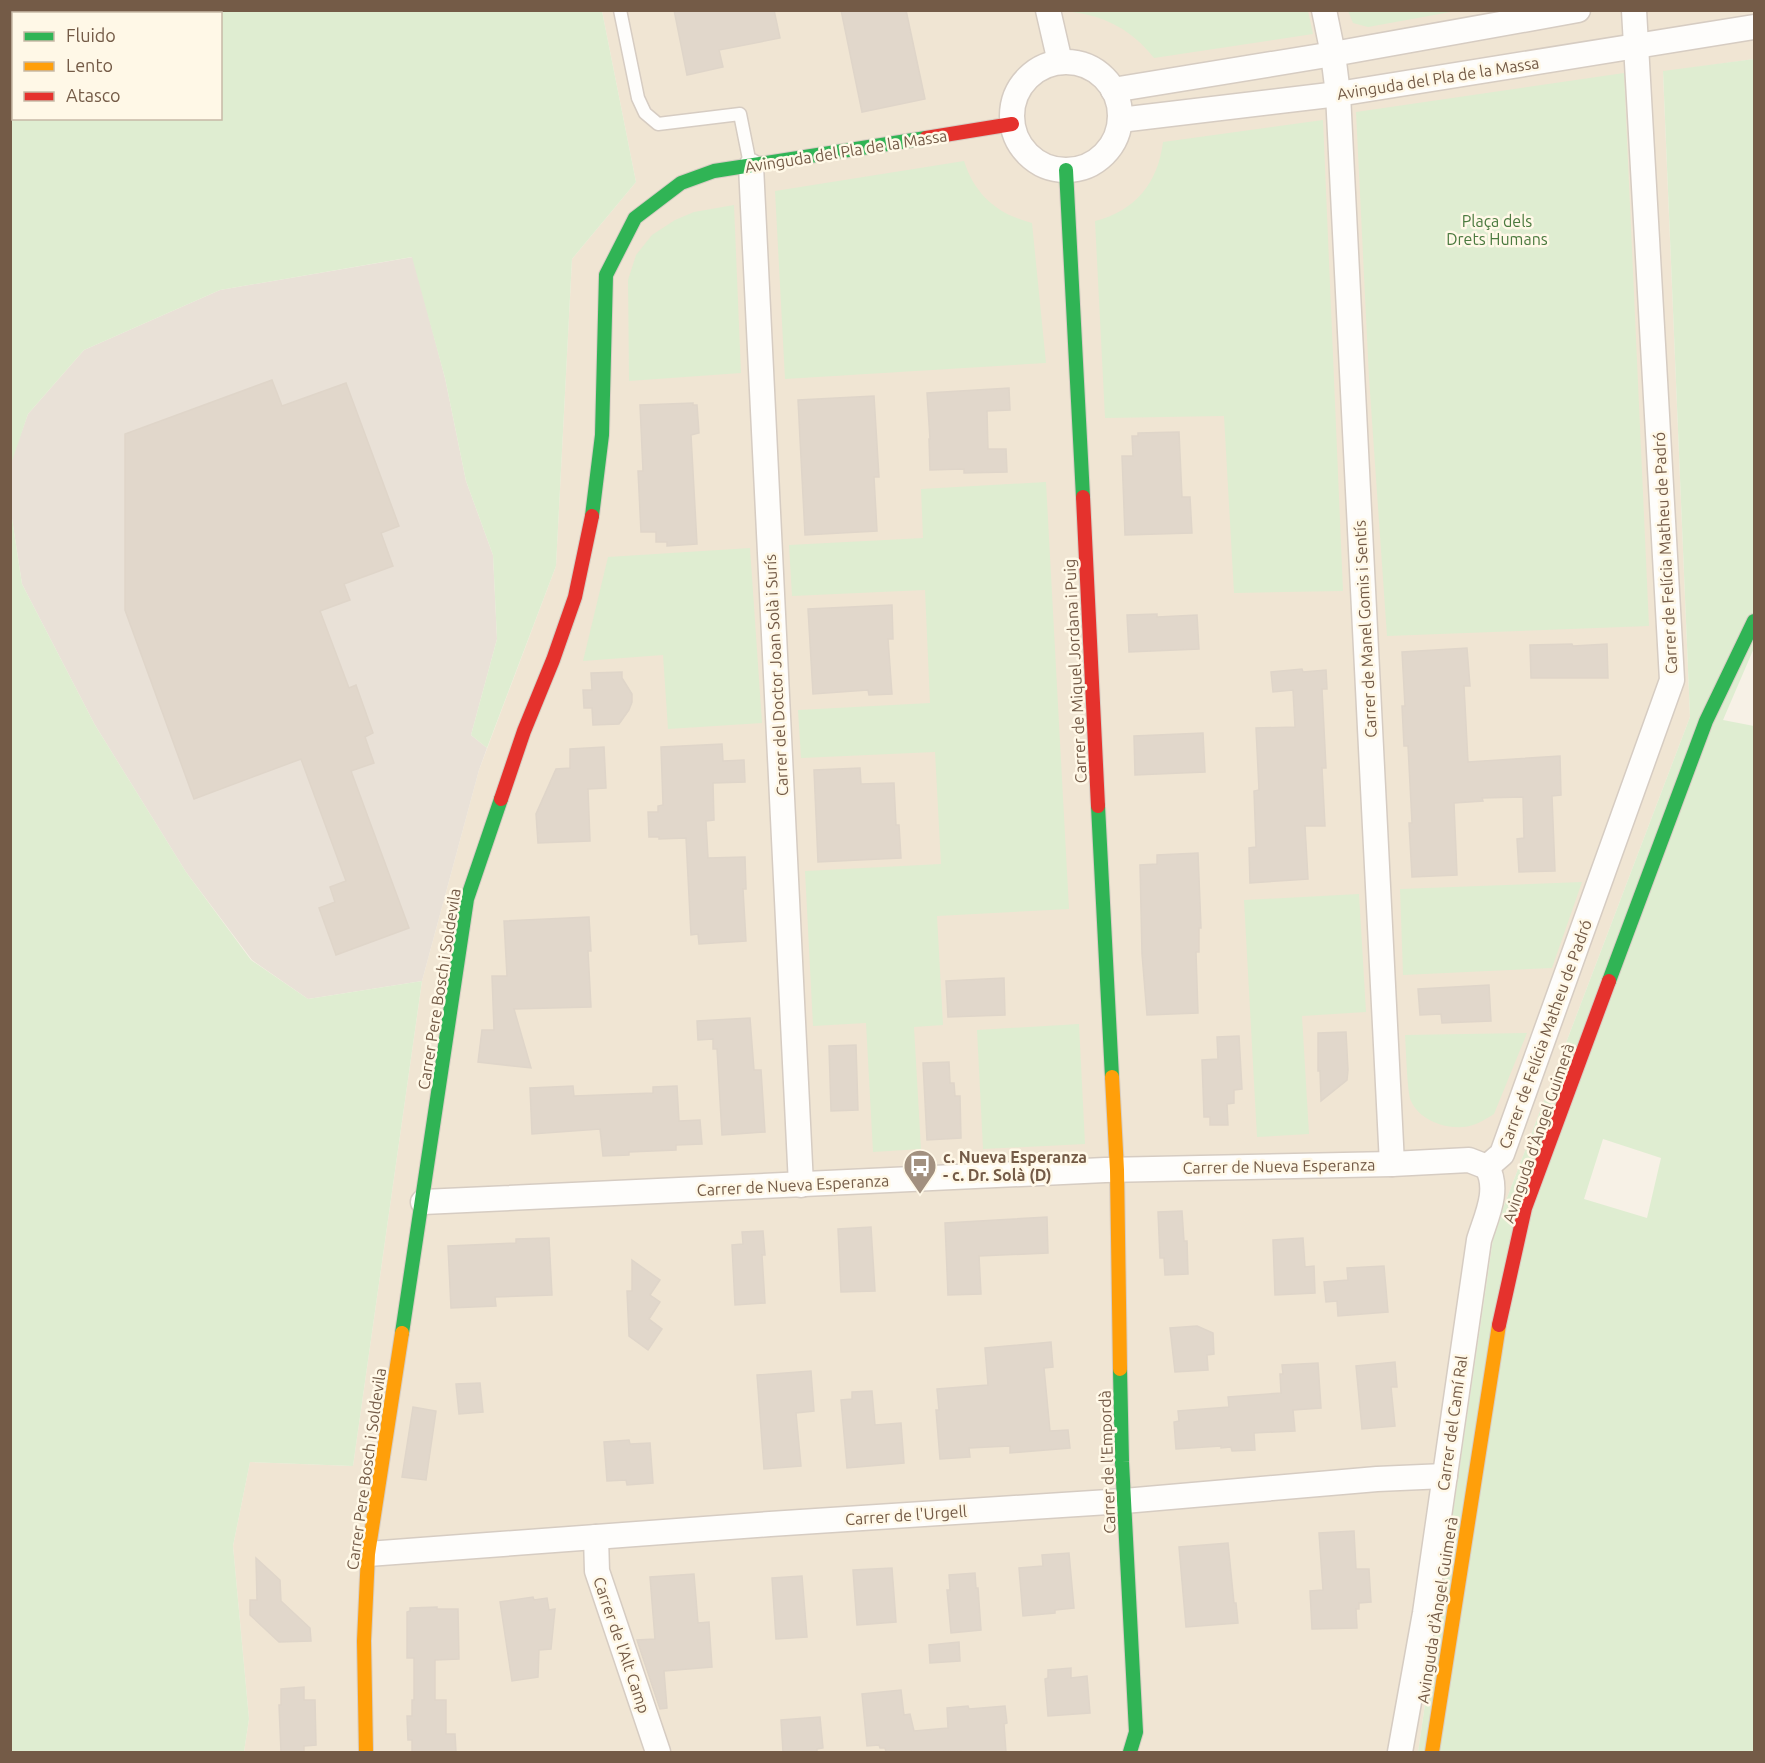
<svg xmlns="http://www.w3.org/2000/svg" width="1765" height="1763" font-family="Ubuntu,sans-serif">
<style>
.residential{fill:#f0e5d3}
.industrial{fill:#e9e1d7}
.green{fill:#dfedd1;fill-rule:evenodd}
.building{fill:#e1d7cb;stroke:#dfd5c9;stroke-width:1.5}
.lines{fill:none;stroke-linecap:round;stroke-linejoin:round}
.lane-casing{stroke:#d6ccc2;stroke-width:15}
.street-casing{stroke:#d6ccc2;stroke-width:27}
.fast-casing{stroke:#d7cdc3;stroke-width:16}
.slow-casing{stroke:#d7cdc3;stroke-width:16}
.jam-casing{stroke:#d7cdc3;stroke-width:16}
.lane{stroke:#fefdfb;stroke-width:12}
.street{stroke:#fefdfb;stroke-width:24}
.fast{stroke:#30b455;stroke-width:14}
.slow{stroke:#ff9f0a;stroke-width:14}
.jam{stroke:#e5322d;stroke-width:14}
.labels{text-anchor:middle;stroke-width:5;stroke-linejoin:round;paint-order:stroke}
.street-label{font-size:16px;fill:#745b47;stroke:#fff8e7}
.park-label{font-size:16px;fill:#4b7a3f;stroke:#fff8e7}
.poi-label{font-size:16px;font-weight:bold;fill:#745b47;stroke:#fff8e7;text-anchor:start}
</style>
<rect width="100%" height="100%" fill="#f7f1e6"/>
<path class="residential" d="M 602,11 L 1754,11 L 1754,59 L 1663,72 L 1690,717 L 1494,1232 L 1418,1752 L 244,1752 L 249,1719 L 233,1546 L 250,1462 L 353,1466 L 422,981 L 479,770 L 556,566 L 572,259 L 636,182 Z"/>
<path class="industrial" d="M 413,257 L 445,378 L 466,481 L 493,555 L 497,639 L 471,735 L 487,748 L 479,770 L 422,981 L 308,999 L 252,960 L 186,872 L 95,725 L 22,584 L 11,512 L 10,464 L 28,414 L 84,350 L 220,290 Z"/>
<g class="green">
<path d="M 11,10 L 602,11 L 636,182 L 572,259 L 556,566 L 487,748 L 471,735 L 497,639 L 493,555 L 466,481 L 445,378 L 412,257 L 220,290 L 84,350 L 28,414 L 11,464 ZM 14,14 L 220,14 L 220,118 L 14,118 Z"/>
<path d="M 1072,11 L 1308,11 L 1313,34 L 1154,58 C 1133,31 1106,16 1072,12 Z"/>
<path d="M 1348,11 L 1348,10 L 1456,11 L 1368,27 L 1353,23 Z"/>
<path d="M 1754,59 L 1754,648 L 1723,720 L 1754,726 L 1754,1752 L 1418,1752 L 1494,1232 L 1690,717 L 1663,71 ZM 1603,1139 L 1661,1158 L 1647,1218 L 1584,1199 Z"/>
<path d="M 1624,73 L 1649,626 L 1387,636 L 1369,378 L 1356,112 Z"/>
<path d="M 1323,120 L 1343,591 L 1234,593 L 1224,416 L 1105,418 L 1095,221 C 1135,211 1158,183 1163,142 Z"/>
<path d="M 964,161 C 975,195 997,214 1032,223 L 1046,363 L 785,379 L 775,191 Z"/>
<path d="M 734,205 L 741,373 L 629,381 L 628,280 L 636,255 L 652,235 L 675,220 L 694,212 Z"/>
<path d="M 1046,482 L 1069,909 L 937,916 L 943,1025 L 914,1027 L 921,1149 L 873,1152 L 866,1023 L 813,1026 L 805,871 L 941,864 L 935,752 L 801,758 L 798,710 L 930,703 L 925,590 L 792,596 L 789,545 L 923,538 L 921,489 Z"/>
<path d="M 11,512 L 22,584 L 95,725 L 186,872 L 251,960 L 308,999 L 422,981 L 353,1466 L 250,1462 L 233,1546 L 249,1719 L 244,1752 L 11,1752 Z"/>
<path d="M 750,548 L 762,723 L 668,729 L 663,655 L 583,661 L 608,557 Z"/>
<path d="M 1582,882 L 1552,968 L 1403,975 L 1400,889 Z"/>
<path d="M 1359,894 L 1366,1012 L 1302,1016 L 1309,1134 L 1257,1137 L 1244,900 Z"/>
<path d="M 1079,1024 L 1085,1144 L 983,1149 L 977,1030 Z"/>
<path d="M 1527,1033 L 1494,1114 C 1487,1118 1480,1123 1473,1125 C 1452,1132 1420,1122 1411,1101 C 1407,1092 1406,1048 1405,1035 Z"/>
</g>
<g class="building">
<path d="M 674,10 L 774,10 L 780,38 L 719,50 L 723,67 L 687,75 Z"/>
<path d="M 841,10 L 906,10 L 925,99 L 862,112 Z"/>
<path d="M 272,380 L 282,406 L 346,383 L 399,526 L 381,533 L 393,566 L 344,584 L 350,600 L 320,611 L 349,688 L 356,685 L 373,733 L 365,737 L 374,763 L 351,771 L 409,928 L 336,955 L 319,908 L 335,902 L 330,887 L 346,881 L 301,759 L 194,799 L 125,610 L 125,434 Z"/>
<path d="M 1009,388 L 1010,410 L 987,411 L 988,449 L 1006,449 L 1007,472 L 964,473 L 964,469 L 930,470 L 929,439 L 930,439 L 927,393 Z"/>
<path d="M 874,396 L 879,477 L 874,477 L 877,531 L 805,535 L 798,400 Z"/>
<path d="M 693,403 L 693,405 L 697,405 L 699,433 L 691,435 L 697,544 L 667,546 L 667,542 L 656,542 L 656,532 L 641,532 L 638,471 L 643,471 L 640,405 Z"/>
<path d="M 1179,432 L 1182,497 L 1190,497 L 1192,533 L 1125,535 L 1122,456 L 1133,456 L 1132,436 L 1138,436 L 1138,433 Z"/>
<path d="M 892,605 L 893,639 L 888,639 L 892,694 L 869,695 L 868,690 L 813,694 L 808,609 Z"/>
<path d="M 1157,614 L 1157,617 L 1197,615 L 1199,649 L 1129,652 L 1127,615 Z"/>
<path d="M 1572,644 L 1573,646 L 1607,644 L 1608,678 L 1531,678 L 1530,645 Z"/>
<path d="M 1467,648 L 1470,686 L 1464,686 L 1468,762 L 1560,756 L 1561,795 L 1552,796 L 1555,871 L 1519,872 L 1517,839 L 1524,838 L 1523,797 L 1482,798 L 1483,801 L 1454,803 L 1457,875 L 1412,877 L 1409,823 L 1412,823 L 1408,746 L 1404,746 L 1402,706 L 1405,706 L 1402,652 Z"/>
<path d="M 1302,669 L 1303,672 L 1326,670 L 1327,689 L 1322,689 L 1326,768 L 1322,768 L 1325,826 L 1305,826 L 1308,879 L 1250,883 L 1249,848 L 1256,847 L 1254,791 L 1259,790 L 1256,728 L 1295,727 L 1293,690 L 1273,692 L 1271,672 Z"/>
<path d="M 622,672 L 622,678 L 632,694 L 632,702 L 629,710 L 619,724 L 593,725 L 592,708 L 584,708 L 583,690 L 592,690 L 591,673 Z"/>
<path d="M 1203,733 L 1205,772 L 1135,775 L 1134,736 Z"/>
<path d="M 722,744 L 723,761 L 744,760 L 745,782 L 713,783 L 714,820 L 706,821 L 708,858 L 745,857 L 746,889 L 743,889 L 746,941 L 699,944 L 698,934 L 691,935 L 686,838 L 659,839 L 659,837 L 649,837 L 648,812 L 658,812 L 658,806 L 663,805 L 661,747 Z"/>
<path d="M 604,747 L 606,788 L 588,789 L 590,841 L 538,843 L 536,814 L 556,769 L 570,768 L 570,749 Z"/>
<path d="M 860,768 L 861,784 L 894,783 L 896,825 L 899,825 L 901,858 L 818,862 L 814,770 Z"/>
<path d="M 1198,853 L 1201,928 L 1199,928 L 1199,952 L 1196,952 L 1198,1013 L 1147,1015 L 1142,954 L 1140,865 L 1157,864 L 1157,855 Z"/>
<path d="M 589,917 L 591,951 L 588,951 L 591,1007 L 514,1009 L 531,1068 L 478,1062 L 482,1030 L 494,1030 L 492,976 L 507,976 L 504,921 Z"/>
<path d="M 1004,978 L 1005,1015 L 948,1017 L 946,981 Z"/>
<path d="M 1489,985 L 1491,1021 L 1442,1023 L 1441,1014 L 1420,1015 L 1418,989 Z"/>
<path d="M 750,1018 L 754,1070 L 761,1070 L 765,1132 L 722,1135 L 717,1049 L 713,1049 L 713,1039 L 698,1040 L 697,1021 Z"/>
<path d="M 1346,1032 L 1348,1070 L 1347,1080 L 1321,1101 L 1320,1071 L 1318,1071 L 1318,1033 Z"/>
<path d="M 1239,1036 L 1242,1089 L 1234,1090 L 1234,1103 L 1227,1104 L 1228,1125 L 1210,1125 L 1210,1117 L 1204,1117 L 1202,1060 L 1218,1059 L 1217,1037 Z"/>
<path d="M 856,1045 L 858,1110 L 831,1111 L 829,1046 Z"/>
<path d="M 949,1062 L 950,1083 L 954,1083 L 955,1096 L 960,1096 L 961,1138 L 927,1140 L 923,1063 Z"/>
<path d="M 573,1086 L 574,1096 L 653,1093 L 653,1087 L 677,1086 L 679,1121 L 700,1120 L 702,1144 L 676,1145 L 676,1150 L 629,1152 L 629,1155 L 603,1156 L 600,1129 L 532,1134 L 530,1088 Z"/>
<path d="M 1182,1211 L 1184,1241 L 1187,1241 L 1188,1274 L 1165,1275 L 1164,1258 L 1160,1258 L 1158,1212 Z"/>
<path d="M 1047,1217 L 1048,1253 L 979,1256 L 981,1294 L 948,1295 L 945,1223 Z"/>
<path d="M 871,1227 L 875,1291 L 841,1292 L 838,1229 Z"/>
<path d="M 763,1231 L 765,1255 L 762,1255 L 765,1303 L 735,1305 L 732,1245 L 743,1244 L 742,1232 Z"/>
<path d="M 549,1238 L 552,1295 L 495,1297 L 496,1306 L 451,1308 L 448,1246 L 516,1243 L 516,1239 Z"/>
<path d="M 1303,1238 L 1305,1267 L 1314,1266 L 1315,1293 L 1275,1295 L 1273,1240 Z"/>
<path d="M 632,1260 L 660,1280 L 650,1295 L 660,1302 L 649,1319 L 662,1329 L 648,1350 L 629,1336 L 627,1291 L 632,1291 Z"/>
<path d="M 1384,1266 L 1388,1312 L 1338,1316 L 1337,1301 L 1326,1302 L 1324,1282 L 1348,1280 L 1347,1268 Z"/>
<path d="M 1197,1326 L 1213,1333 L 1214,1354 L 1207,1355 L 1208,1370 L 1175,1372 L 1170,1328 Z"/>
<path d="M 1051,1342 L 1053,1367 L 1044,1368 L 1050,1431 L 1068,1430 L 1070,1448 L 1010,1453 L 1010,1446 L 969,1448 L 970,1457 L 940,1459 L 936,1410 L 939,1410 L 937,1389 L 988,1385 L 985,1348 Z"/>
<path d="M 1395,1362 L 1397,1387 L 1391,1387 L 1395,1426 L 1362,1429 L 1356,1366 Z"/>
<path d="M 1318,1363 L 1321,1408 L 1293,1410 L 1295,1431 L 1254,1433 L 1255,1450 L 1232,1451 L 1231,1447 L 1221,1448 L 1221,1446 L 1176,1449 L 1174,1422 L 1179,1421 L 1178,1411 L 1229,1407 L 1228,1397 L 1281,1393 L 1280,1374 L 1283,1374 L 1282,1365 Z"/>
<path d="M 811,1371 L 814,1411 L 796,1413 L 801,1466 L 764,1469 L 757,1375 Z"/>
<path d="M 480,1383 L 483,1412 L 459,1414 L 456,1384 Z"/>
<path d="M 872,1391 L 875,1425 L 901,1423 L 904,1463 L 847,1468 L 841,1400 L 852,1399 L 852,1392 Z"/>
<path d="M 413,1407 L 436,1411 L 426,1480 L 402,1477 Z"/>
<path d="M 629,1440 L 630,1444 L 650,1443 L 653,1483 L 627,1485 L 626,1480 L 607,1481 L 604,1442 Z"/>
<path d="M 1354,1531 L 1356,1569 L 1369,1569 L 1371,1602 L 1359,1603 L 1359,1609 L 1356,1609 L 1357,1628 L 1312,1629 L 1310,1591 L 1323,1590 L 1319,1533 Z"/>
<path d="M 1228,1543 L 1234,1603 L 1236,1603 L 1238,1623 L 1186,1627 L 1179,1547 Z"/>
<path d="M 1069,1553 L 1074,1608 L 1055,1610 L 1055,1613 L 1023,1616 L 1019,1568 L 1043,1566 L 1042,1555 Z"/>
<path d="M 256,1558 L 280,1580 L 281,1601 L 310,1628 L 311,1641 L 279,1642 L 250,1615 L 250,1600 L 257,1600 Z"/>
<path d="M 892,1568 L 896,1622 L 857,1625 L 853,1570 Z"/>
<path d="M 975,1573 L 976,1588 L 978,1588 L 981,1630 L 951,1633 L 947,1590 L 950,1590 L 949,1575 Z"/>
<path d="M 694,1574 L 698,1623 L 709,1622 L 712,1667 L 664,1671 L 667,1708 L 660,1709 L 637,1640 L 655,1639 L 650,1577 Z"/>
<path d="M 802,1576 L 807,1637 L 776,1639 L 772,1578 Z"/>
<path d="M 533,1597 L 534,1600 L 547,1598 L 549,1610 L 555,1609 L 551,1649 L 539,1650 L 538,1677 L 512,1681 L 500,1602 Z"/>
<path d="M 437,1607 L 437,1609 L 458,1609 L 459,1659 L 435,1660 L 435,1700 L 446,1700 L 446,1734 L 455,1734 L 456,1752 L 412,1752 L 412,1740 L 408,1740 L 407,1716 L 412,1716 L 412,1700 L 414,1700 L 414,1658 L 407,1658 L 407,1612 L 410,1611 L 410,1608 Z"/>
<path d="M 959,1642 L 960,1661 L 930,1663 L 929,1645 Z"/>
<path d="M 1071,1668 L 1071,1678 L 1087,1676 L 1090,1713 L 1048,1716 L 1045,1679 L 1048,1678 L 1048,1670 Z"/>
<path d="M 304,1687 L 304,1700 L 315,1700 L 316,1745 L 304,1746 L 304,1752 L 281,1752 L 279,1705 L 281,1705 L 281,1689 Z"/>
<path d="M 901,1690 L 904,1715 L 910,1714 L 914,1731 L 948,1728 L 947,1708 L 968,1706 L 969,1709 L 1005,1706 L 1007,1723 L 1004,1724 L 1006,1752 L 961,1752 L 961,1751 L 886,1752 L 885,1748 L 880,1748 L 879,1745 L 867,1746 L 862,1694 Z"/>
<path d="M 820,1717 L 823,1748 L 817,1749 L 817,1752 L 783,1752 L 781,1720 Z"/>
</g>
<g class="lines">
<g class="lane-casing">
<path id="lane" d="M 620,10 L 638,98 L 645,113 L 658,124 L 740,114 L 750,164"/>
</g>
<g class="street-casing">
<g id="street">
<path d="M 1048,10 L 1060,62"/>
<path d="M 1324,10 L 1333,54 L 1338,94 L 1392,1164"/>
<circle cx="1066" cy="116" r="54"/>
<path d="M 1113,90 L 1333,54 L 1578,10"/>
<path d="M 1120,120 L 1338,94 L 1754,27"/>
<path d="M 751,166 L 801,1185"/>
<path d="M 1487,1167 L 1502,1154 L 1672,680 L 1634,10"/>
<path d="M 423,1202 L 1105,1170 L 1392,1164 L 1469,1160 L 1487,1167"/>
<path d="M 596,1537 L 597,1571 L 658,1752"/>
<path d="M 368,1554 L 770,1524 L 1124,1501 L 1377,1479 L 1445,1476"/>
<path d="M 1400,1752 L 1425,1613 L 1479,1240 C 1486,1217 1500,1190 1487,1167"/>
</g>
</g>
<g class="fast-casing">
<g id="fast">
<path d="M 1066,170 L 1083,497"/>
<path d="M 592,516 L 602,435 L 606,275 L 635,218 L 681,183 L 714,171 L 926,138"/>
<path d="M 1098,806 L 1112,1077"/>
<path d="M 1609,981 L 1706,721 L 1754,621"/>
<path d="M 402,1333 L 467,899 L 501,799"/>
<path d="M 1120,1369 L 1122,1462 L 1136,1732 L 1130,1752"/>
</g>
</g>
<g class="slow-casing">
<g id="slow">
<path d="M 1112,1077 L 1117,1170 L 1120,1369"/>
<path d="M 366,1752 L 364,1641 L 368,1554 L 402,1333"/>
<path d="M 1432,1752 L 1499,1325"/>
</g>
</g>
<g class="jam-casing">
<g id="jam">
<path d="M 926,138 L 1012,124"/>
<path d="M 1083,497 L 1098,806"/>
<path d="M 501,799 L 524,731 L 553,660 L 575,597 L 592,516"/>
<path d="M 1499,1325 L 1525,1208 L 1609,981"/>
</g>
</g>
<use href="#lane" class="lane"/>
<use href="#street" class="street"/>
<use href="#fast" class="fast"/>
<use href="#slow" class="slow"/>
<use href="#jam" class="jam"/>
</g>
<defs>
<g id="bus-pin" transform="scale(1.725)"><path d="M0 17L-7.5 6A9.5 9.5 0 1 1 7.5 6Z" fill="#a2907f" stroke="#fff8e7"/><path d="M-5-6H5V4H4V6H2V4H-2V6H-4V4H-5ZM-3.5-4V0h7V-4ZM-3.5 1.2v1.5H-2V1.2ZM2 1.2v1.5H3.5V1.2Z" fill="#fff"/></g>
</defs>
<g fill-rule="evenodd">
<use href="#bus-pin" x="920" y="1166"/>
</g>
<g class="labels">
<g class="street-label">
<text transform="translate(1438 78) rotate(-9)" y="6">Avinguda del Pla de la Massa</text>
<text transform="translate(846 151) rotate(-9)" y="6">Avinguda del Pla de la Massa</text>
<text transform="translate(1665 553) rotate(-93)" y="6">Carrer de Felícia Matheu de Padró</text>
<text transform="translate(1365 629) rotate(-93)" y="6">Carrer de Manel Gomis i Sentís</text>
<text transform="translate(1075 671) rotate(-93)" y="6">Carrer de Miquel Jordana i Puig</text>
<text transform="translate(776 675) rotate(-93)" y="6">Carrer del Doctor Joan Solà i Surís</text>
<text transform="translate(439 989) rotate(-81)" y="6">Carrer Pere Bosch i Soldevila</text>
<text transform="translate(1545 1034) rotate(-70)" y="6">Carrer de Felícia Matheu de Padró</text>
<text transform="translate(1538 1133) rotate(-71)" y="6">Avinguda d'Àngel Guimerà</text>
<text transform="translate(1279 1166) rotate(-1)" y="6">Carrer de Nueva Esperanza</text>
<text transform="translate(793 1185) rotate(-3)" y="6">Carrer de Nueva Esperanza</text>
<text transform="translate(1452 1423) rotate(-82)" y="6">Carrer del Camí Ral</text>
<text transform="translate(1107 1462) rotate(-92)" y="6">Carrer de l'Empordà</text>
<text transform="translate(366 1469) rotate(-82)" y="6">Carrer Pere Bosch i Soldevila</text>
<text transform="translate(906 1515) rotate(-4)" y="6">Carrer de l'Urgell</text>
<text transform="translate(1437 1610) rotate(-81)" y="6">Avinguda d'Àngel Guimerà</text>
<text transform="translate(622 1645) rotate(71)" y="6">Carrer de l'Alt Camp</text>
</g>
<g class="park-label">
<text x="1497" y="227">Plaça dels<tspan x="1497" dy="18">Drets Humans</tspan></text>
</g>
<g class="poi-label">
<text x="943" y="1163">c. Nueva Esperanza<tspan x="943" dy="18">- c. Dr. Solà (D)</tspan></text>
</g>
</g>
<rect width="1765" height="1763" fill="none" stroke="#745b47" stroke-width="24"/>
<rect x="12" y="12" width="210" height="108" fill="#fff8e7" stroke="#c7b9a7" stroke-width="1.5"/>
<rect x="24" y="32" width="30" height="9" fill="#30b455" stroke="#c7b9a7" stroke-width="1.5"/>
<text x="66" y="42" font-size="18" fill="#745b47">Fluido</text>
<rect x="24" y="62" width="30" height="9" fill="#ff9f0a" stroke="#c7b9a7" stroke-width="1.5"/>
<text x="66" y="72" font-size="18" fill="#745b47">Lento</text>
<rect x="24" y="92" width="30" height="9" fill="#e5322d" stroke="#c7b9a7" stroke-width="1.5"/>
<text x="66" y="102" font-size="18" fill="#745b47">Atasco</text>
</svg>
